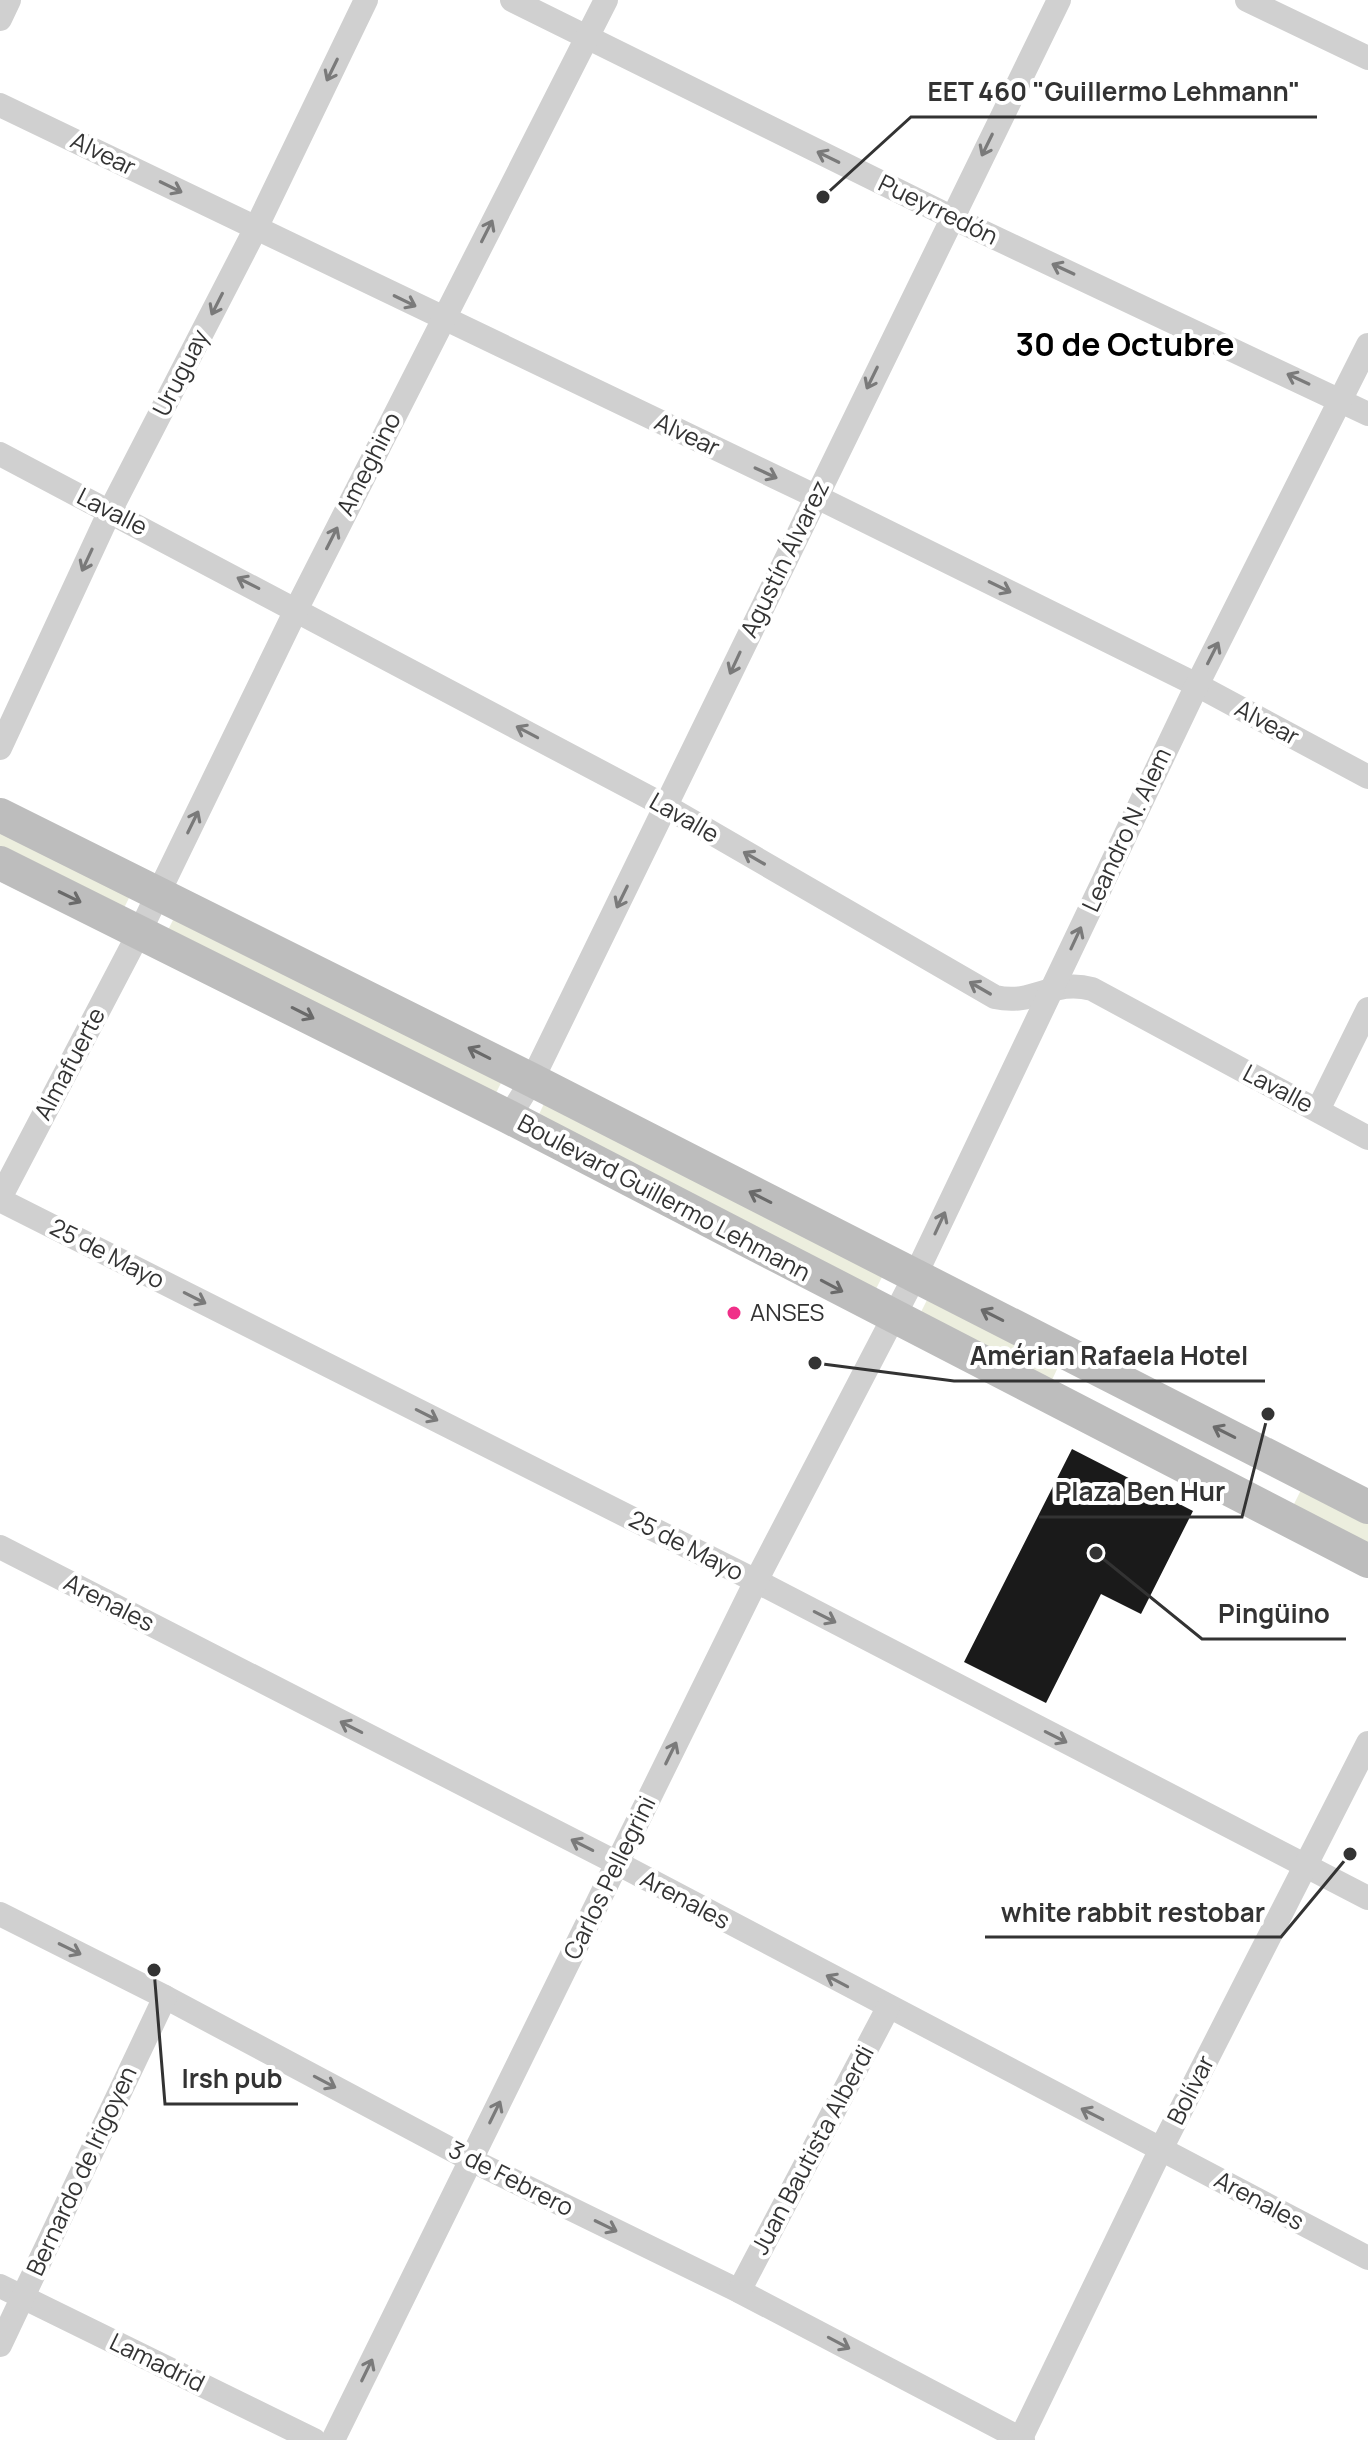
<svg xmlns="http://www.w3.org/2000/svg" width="1368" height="2440" font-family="Manrope,sans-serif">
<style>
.grass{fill:#eceede}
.building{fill:#1a1a1a}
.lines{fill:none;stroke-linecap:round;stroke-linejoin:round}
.street{stroke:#d0d0d0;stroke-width:24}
.secondary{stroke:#bdbdbd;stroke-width:34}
.oneway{stroke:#7a7a7a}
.oneway2{stroke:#6a6a6a}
.poi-dot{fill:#f02f88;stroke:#fff;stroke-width:3}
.labels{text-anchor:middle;stroke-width:8;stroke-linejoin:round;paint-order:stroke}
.street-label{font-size:24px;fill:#333;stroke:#fff}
.poi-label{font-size:24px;fill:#333;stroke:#fff;text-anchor:start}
.district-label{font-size:32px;font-weight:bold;fill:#000;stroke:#fff}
.leader{fill:none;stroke:#333;stroke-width:3}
.callout-dot{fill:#333;stroke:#fff;stroke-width:3}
.callout-label{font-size:26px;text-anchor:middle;font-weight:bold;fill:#333;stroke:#fff;stroke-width:8;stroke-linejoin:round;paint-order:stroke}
</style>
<rect width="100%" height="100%" fill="#fff"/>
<g class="grass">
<path d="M 0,826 L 133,890 L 121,914 L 0,855 Z"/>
<path d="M 178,910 L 505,1075 L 493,1099 L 166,934 Z"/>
<path d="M 547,1097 L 885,1271 L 873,1295 L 536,1121 Z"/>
<path d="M 931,1292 L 1061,1361 L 1050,1384 L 919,1316 Z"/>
<path d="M 1304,1484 L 1368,1517 L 1368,1546 L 1292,1508 Z"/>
</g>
<path class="building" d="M 1072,1449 L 1193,1511 L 1141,1614 L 1101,1594 L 1046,1703 L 964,1662 Z"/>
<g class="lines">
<g class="street">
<path d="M 512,0 L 951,217 L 1368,414"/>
<path d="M 1247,0 L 1368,58"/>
<path d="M 0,19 L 9,0"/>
<path d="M 0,105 L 815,496 L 1197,685 L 1368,777"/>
<path d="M 0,454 L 667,807 L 995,997 C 1036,1006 1052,978 1092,989 L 1368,1138"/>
<path d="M 0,748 L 110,511 L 256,228 L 366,0"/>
<path d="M 1318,1110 L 1368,1009"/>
<path d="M 509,1117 L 532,1080 C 710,721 881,359 1059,0"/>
<path d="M 0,1198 L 140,931 L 297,608 L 606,0"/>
<path d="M 0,1200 L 756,1581 L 1368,1898"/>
<path d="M 0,1547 L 617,1863 L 1368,2258"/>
<path d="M 0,1914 L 165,1997 L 471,2160 L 739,2291 L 1023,2440"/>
<path d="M 0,2286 L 314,2440"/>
<path d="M 739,2291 L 888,2008"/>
<path d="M 0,2345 L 165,1997"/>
<path d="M 333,2440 L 756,1581 L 915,1276 L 1197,685 L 1368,345"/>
<path d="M 1020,2440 L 1161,2149 L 1368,1743"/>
</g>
<g class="secondary">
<path d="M 0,815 L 532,1080 L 1368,1507"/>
<path d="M 0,863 L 509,1117 L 1368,1561"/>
</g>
</g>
<defs><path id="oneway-shaft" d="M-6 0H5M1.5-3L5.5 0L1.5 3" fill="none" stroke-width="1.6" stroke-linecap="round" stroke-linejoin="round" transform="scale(2)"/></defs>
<g class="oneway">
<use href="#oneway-shaft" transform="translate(332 70) rotate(116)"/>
<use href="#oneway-shaft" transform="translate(987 145) rotate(116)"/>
<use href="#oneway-shaft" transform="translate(828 157) rotate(-154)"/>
<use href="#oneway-shaft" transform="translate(171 187) rotate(26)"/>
<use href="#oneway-shaft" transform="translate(487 231) rotate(-63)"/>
<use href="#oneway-shaft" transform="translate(1063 269) rotate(-155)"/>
<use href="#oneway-shaft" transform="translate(405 301) rotate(26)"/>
<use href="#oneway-shaft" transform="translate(217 304) rotate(117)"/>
<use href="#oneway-shaft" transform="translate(872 378) rotate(116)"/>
<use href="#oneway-shaft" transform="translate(1298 379) rotate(-155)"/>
<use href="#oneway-shaft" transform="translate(766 473) rotate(25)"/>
<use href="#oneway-shaft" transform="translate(332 538) rotate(-63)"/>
<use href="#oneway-shaft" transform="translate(87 560) rotate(115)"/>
<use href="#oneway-shaft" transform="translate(248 583) rotate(-153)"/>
<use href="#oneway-shaft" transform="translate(1000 587) rotate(26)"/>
<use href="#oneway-shaft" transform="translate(1213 653) rotate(-63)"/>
<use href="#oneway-shaft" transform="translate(735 663) rotate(115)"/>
<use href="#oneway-shaft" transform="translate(527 732) rotate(-152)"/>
<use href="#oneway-shaft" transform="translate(193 822) rotate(-64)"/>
<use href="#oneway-shaft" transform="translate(754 858) rotate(-150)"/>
<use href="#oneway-shaft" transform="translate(622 897) rotate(116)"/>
<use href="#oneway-shaft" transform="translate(1076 938) rotate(-65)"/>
<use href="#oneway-shaft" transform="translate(980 988) rotate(-150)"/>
<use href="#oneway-shaft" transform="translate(940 1223) rotate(-65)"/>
<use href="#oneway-shaft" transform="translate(195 1298) rotate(27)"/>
<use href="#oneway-shaft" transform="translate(427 1415) rotate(27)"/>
<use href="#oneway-shaft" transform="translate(825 1617) rotate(27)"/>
<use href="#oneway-shaft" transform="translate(351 1727) rotate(-153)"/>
<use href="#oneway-shaft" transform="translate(1056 1737) rotate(27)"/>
<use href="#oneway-shaft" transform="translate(671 1753) rotate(-64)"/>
<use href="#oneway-shaft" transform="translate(582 1845) rotate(-153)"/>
<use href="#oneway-shaft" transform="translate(70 1949) rotate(26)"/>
<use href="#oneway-shaft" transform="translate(837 1981) rotate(-152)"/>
<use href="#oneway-shaft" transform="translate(325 2082) rotate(28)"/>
<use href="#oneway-shaft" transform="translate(495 2112) rotate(-64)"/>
<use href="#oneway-shaft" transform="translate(1092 2114) rotate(-153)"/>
<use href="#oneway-shaft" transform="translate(606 2226) rotate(26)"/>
<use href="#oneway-shaft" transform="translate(839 2343) rotate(28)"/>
<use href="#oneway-shaft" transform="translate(367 2370) rotate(-64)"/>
</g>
<g class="oneway2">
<use href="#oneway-shaft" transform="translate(70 897) rotate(26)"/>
<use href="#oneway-shaft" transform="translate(303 1013) rotate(27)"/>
<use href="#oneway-shaft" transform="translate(479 1053) rotate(-153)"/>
<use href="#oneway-shaft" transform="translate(760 1197) rotate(-153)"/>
<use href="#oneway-shaft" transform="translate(832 1286) rotate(28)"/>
<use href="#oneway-shaft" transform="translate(992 1315) rotate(-153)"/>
<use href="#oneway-shaft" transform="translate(1224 1432) rotate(-153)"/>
</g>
<circle class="poi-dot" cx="734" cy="1313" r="8"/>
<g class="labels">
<g class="street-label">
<text transform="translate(103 154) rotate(26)" y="8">Alvear</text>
<text transform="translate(938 210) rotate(26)" y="8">Pueyrredón</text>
<text transform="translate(181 373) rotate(-63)" y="8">Uruguay</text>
<text transform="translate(687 435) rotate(25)" y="8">Alvear</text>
<text transform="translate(369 464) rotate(-63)" y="8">Ameghino</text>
<text transform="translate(112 512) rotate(27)" y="8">Lavalle</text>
<text transform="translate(785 559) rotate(-64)" y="8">Agustín Álvarez</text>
<text transform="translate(1267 723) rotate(28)" y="8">Alvear</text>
<text transform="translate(684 818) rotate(30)" y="8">Lavalle</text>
<text transform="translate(1127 830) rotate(-65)" y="8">Leandro N. Alem</text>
<text transform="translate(70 1064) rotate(-62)" y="8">Almafuerte</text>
<text transform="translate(1278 1089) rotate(28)" y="8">Lavalle</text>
<text transform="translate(664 1198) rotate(28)" y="8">Boulevard Guillermo Lehmann</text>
<text transform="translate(107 1254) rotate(27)" y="8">25 de Mayo</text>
<text transform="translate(686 1546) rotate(27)" y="8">25 de Mayo</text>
<text transform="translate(109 1603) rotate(27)" y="8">Arenales</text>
<text transform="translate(610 1878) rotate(-64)" y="8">Carlos Pellegrini</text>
<text transform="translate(685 1900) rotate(28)" y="8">Arenales</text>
<text transform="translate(1191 2090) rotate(-63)" y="8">Bolívar</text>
<text transform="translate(813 2150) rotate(-62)" y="8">Juan Bautista Alberdi</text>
<text transform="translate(82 2171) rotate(-65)" y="8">Bernardo de Irigoyen</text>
<text transform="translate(511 2179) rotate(27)" y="8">3 de Febrero</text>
<text transform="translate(1259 2201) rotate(28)" y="8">Arenales</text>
<text transform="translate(157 2363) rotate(26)" y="8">Lamadrid</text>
</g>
<g class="poi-label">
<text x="750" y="1321">ANSES</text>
</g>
<g class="district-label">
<text x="1125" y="356">30 de Octubre</text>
</g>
</g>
<path class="leader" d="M823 197L911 117H1317M815 1363L954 1381H1265M1268 1414L1242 1517H1039M1096 1553L1202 1639H1346M1350 1854L1281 1937H985M154 1970L165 2104H298"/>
<g class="callout-dot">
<circle cx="823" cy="197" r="8"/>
<circle cx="815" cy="1363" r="8"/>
<circle cx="1268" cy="1414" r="8"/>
<circle cx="1096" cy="1553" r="8"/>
<circle cx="1350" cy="1854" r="8"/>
<circle cx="154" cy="1970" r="8"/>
</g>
<g class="callout-label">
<text x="1114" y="101">EET 460 "Guillermo Lehmann"</text>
<text x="1109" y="1365">Amérian Rafaela Hotel</text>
<text x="1140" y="1501">Plaza Ben Hur</text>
<text x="1274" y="1623">Pingüino</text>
<text x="1133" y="1922">white rabbit restobar</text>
<text x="232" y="2088">Irsh pub</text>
</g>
</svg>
